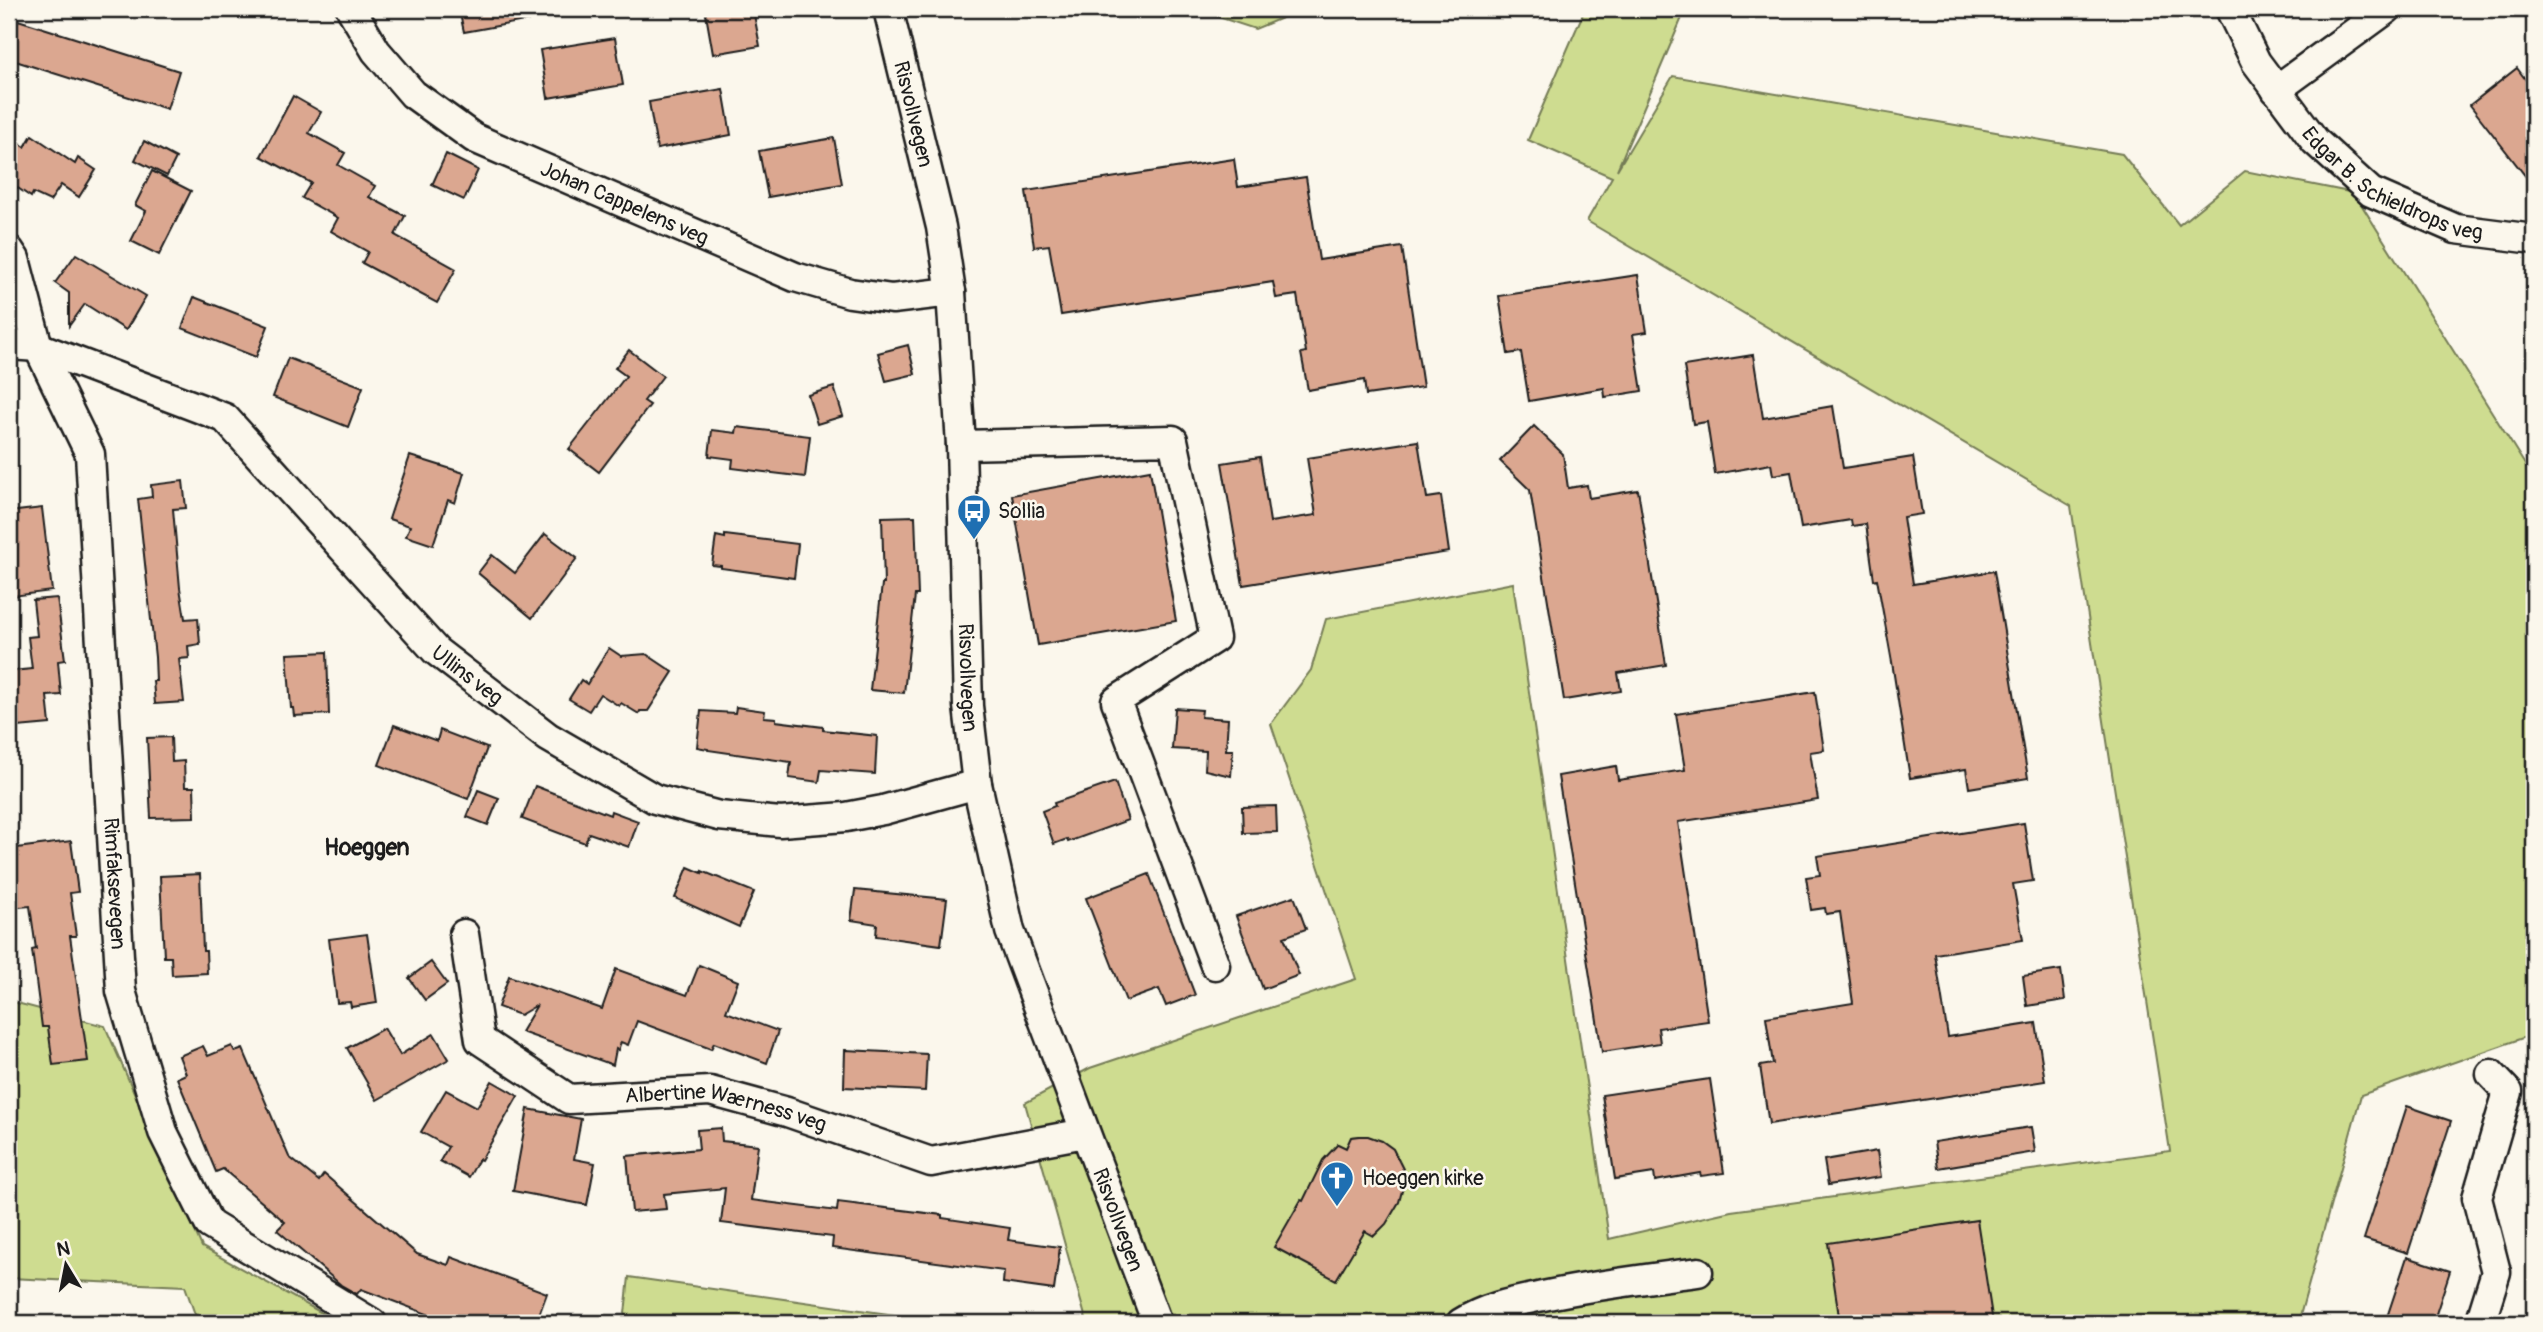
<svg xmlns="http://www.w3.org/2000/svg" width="2543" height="1332" font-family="Pangolin,sans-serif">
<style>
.green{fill:#cedc90;stroke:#757c56;stroke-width:2}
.building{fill:#dba790;stroke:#1c1c1c;stroke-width:2}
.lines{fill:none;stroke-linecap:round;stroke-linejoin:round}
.minor-casing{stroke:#1c1c1c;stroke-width:33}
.minor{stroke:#fbf7ec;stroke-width:28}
.labels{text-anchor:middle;stroke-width:5;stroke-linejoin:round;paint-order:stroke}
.street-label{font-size:21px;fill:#1c1c1c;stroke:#fbf7ec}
.poi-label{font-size:21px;fill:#1c1c1c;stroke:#fbf7ec;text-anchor:start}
.neighbourhood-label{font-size:23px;font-weight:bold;fill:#1c1c1c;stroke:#fbf7ec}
</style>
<rect width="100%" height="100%" fill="#fbf7ec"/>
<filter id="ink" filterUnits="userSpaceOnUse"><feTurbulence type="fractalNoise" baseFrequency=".0143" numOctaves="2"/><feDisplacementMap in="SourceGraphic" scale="14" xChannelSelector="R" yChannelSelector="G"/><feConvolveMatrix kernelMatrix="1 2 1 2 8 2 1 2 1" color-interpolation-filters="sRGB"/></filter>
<g filter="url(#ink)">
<g class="green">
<path d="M 1194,9 L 1303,9 L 1255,29 Z"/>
<path d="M 1585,9 L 1675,9 L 1684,13 L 1617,170 L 1673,76 L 2122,154 L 2179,225 L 2245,171 L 2354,193 L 2534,479 L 2534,1034 L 2361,1095 L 2298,1323 L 1087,1323 L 1025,1103 L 1090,1068 L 1356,979 L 1271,724 L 1311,670 L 1326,619 L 1513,583 L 1609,1239 L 1731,1211 L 2170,1151 L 2071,506 L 1587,221 L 1612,177 L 1528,140 Z"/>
<path d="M 9,1001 L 105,1026 L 202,1247 L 340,1323 L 198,1323 L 185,1286 L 9,1278 Z"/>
<path d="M 629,1277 L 951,1323 L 624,1323 Z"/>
</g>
<g class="building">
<path d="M 459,9 L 529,9 L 530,20 L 464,32 Z"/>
<path d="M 705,9 L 753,9 L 760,46 L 713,54 Z"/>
<path d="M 18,20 L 179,71 L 167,109 L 9,59 L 9,50 Z"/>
<path d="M 615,38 L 623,85 L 548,98 L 540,50 Z"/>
<path d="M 2517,68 L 2534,91 L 2534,187 L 2470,105 Z"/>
<path d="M 723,89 L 731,135 L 657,149 L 649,102 Z"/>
<path d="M 293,96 L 321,112 L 309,133 L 345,153 L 338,165 L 375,186 L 369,197 L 405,216 L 395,235 L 456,269 L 437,303 L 362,263 L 368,252 L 331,231 L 338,218 L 302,198 L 311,183 L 261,156 Z"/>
<path d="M 32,135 L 75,164 L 78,158 L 96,170 L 79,197 L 61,185 L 50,201 L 33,193 L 31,197 L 9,182 L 9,136 L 25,147 Z"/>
<path d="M 834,138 L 842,184 L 768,197 L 759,151 Z"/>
<path d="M 144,141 L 176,158 L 167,176 L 135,160 Z"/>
<path d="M 446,154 L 478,170 L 464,200 L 432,185 Z"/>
<path d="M 1234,159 L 1238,187 L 1306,177 L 1319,260 L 1402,247 L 1423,387 L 1366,395 L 1364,380 L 1308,390 L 1301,353 L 1306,352 L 1297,295 L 1276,298 L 1273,282 L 1061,315 L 1049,245 L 1034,247 L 1026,191 Z"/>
<path d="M 152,171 L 191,191 L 159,255 L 131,241 L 146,211 L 135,205 Z"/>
<path d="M 76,254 L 146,296 L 126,330 L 85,304 L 69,326 L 69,293 L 55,283 Z"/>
<path d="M 1638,275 L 1647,332 L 1633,334 L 1642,391 L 1605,397 L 1604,388 L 1529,401 L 1521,352 L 1508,354 L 1499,296 Z"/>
<path d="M 194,297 L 268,326 L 256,357 L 182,328 Z"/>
<path d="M 908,345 L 915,374 L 886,381 L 878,353 Z"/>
<path d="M 629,350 L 663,376 L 644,401 L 650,405 L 599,472 L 569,449 L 626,376 L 615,368 Z"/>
<path d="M 1753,355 L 1763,418 L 1833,406 L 1843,468 L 1913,457 L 1922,514 L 1903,517 L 1913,584 L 1994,571 L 2028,778 L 1969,788 L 1966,769 L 1910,778 L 1892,662 L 1877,579 L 1874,580 L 1866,524 L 1852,526 L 1851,520 L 1801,528 L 1791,472 L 1773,475 L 1771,464 L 1715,474 L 1707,422 L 1693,424 L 1684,366 Z"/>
<path d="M 288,358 L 363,387 L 348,427 L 273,397 Z"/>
<path d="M 834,387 L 843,416 L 817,424 L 808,395 Z"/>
<path d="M 1534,426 L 1563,454 L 1568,488 L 1587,485 L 1589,498 L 1638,490 L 1666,665 L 1618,673 L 1621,691 L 1564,700 L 1530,490 L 1500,461 Z"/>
<path d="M 737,427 L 810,436 L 805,477 L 732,468 L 733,459 L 709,456 L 712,430 L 736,433 Z"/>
<path d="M 1418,441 L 1427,498 L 1441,496 L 1449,552 L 1243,585 L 1222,463 L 1260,457 L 1270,522 L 1316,515 L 1307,458 Z"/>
<path d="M 410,456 L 464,473 L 455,503 L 448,500 L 433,545 L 406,536 L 410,526 L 389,519 Z"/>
<path d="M 1150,470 L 1176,621 L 1038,645 L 1012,495 Z"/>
<path d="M 183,481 L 186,508 L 173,509 L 180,588 L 185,619 L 198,618 L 200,644 L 188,646 L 189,658 L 179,659 L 184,702 L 155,704 L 153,681 L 156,681 L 155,657 L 138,499 L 152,497 L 151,485 Z"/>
<path d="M 42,508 L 52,591 L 13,596 L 9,557 L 9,512 Z"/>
<path d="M 915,516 L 918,595 L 915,595 L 904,693 L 870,690 L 882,584 L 884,584 L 882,517 Z"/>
<path d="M 545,534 L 577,558 L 532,618 L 478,573 L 492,555 L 515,573 Z"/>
<path d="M 725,535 L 798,544 L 794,578 L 721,568 L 721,566 L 712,565 L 716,536 L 725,538 Z"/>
<path d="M 57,598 L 65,660 L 58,661 L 61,695 L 47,696 L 50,724 L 18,727 L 12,671 L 32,669 L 28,637 L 37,636 L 33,600 Z"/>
<path d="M 609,648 L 621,656 L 646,654 L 673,672 L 648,711 L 640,711 L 639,714 L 621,703 L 619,706 L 600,694 L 589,711 L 569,699 L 581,680 L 587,684 Z"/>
<path d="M 327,652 L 329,714 L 294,716 L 293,708 L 291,708 L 287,654 Z"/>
<path d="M 1815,692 L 1824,750 L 1810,752 L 1818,800 L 1678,822 L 1708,1021 L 1658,1028 L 1660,1043 L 1602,1052 L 1558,776 L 1616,766 L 1618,780 L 1685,770 L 1676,714 Z"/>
<path d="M 736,707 L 765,711 L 764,717 L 776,718 L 776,721 L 823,727 L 823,730 L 877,736 L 875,774 L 821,770 L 819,782 L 789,778 L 791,762 L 708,750 L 708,749 L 697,747 L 701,711 L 735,713 Z"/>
<path d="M 1175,708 L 1202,710 L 1201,717 L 1228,719 L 1226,750 L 1233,750 L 1231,776 L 1205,770 L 1206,751 L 1172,749 Z"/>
<path d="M 394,725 L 437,741 L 440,730 L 487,748 L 468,799 L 379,765 Z"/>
<path d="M 171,737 L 172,762 L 184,761 L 185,787 L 194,787 L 195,817 L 151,818 L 147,738 Z"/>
<path d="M 1115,782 L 1128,820 L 1068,842 L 1067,839 L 1054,844 L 1042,811 L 1055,806 L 1054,803 Z"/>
<path d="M 535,786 L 610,815 L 611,811 L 638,821 L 629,847 L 589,833 L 585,843 L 522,819 Z"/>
<path d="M 478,790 L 499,798 L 488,825 L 467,817 Z"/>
<path d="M 1276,806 L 1277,832 L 1243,833 L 1242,807 Z"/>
<path d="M 2024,823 L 2033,881 L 2013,884 L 2023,940 L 1935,954 L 1948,1037 L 2036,1023 L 2045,1081 L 1769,1124 L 1760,1066 L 1773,1064 L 1766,1017 L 1853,1003 L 1840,912 L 1826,914 L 1825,908 L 1811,910 L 1806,877 L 1820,875 L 1817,856 Z"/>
<path d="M 71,841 L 78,892 L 70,893 L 76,936 L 70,936 L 88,1061 L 53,1065 L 48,1027 L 42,1027 L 32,950 L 36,949 L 30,906 L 9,908 L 9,849 Z"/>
<path d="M 688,867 L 702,873 L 702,871 L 754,892 L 739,927 L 675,898 Z"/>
<path d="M 200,874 L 203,951 L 206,951 L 207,973 L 172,975 L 171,957 L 164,957 L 160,876 Z"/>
<path d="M 1149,874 L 1195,995 L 1166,1006 L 1159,989 L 1126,1001 L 1086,898 Z"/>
<path d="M 855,890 L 947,899 L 941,945 L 876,936 L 877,924 L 851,920 Z"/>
<path d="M 1294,896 L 1306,929 L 1284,937 L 1299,975 L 1263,989 L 1236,916 Z"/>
<path d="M 367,934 L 377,1003 L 351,1007 L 350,1002 L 337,1003 L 329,939 Z"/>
<path d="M 431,962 L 447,984 L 425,1000 L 409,978 Z"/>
<path d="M 699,965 L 738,981 L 726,1012 L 778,1031 L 767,1063 L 714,1043 L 711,1049 L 637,1021 L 628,1045 L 621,1042 L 618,1050 L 616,1049 L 613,1065 L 521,1032 L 537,1005 L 520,1015 L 498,1007 L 509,976 L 602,1009 L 616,969 L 687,995 Z"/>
<path d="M 2061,970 L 2065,1000 L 2027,1006 L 2023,976 Z"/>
<path d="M 384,1028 L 400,1055 L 434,1034 L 449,1059 L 377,1100 L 347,1048 Z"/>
<path d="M 203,1046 L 208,1056 L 232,1046 L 235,1052 L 243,1049 L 289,1157 L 319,1181 L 324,1174 L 417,1254 L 448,1265 L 451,1257 L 547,1293 L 536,1323 L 427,1323 L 430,1315 L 361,1289 L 357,1294 L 341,1285 L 277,1230 L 285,1222 L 223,1169 L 216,1172 L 177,1078 L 186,1074 L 179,1056 Z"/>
<path d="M 845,1050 L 927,1054 L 925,1091 L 844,1087 Z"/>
<path d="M 1710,1079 L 1724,1173 L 1701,1176 L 1700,1173 L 1655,1181 L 1654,1173 L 1615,1179 L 1602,1095 Z"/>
<path d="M 492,1081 L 518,1096 L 481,1160 L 479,1159 L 469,1177 L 440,1161 L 448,1147 L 421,1132 L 446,1090 L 477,1107 Z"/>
<path d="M 2407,1106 L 2451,1121 L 2408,1253 L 2364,1239 Z"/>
<path d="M 528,1109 L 581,1119 L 574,1159 L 595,1163 L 587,1205 L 513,1191 Z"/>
<path d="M 2031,1127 L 2035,1152 L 1938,1168 L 1934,1142 Z"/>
<path d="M 721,1128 L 722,1141 L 758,1145 L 751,1200 L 837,1211 L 838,1202 L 942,1215 L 942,1218 L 1010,1228 L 1008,1240 L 1060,1247 L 1054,1290 L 1003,1283 L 1004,1271 L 832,1248 L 833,1237 L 721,1223 L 725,1188 L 664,1194 L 666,1209 L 632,1212 L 627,1156 L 699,1149 L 697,1130 Z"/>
<path d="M 1359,1136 L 1368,1136 L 1382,1141 L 1393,1149 L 1404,1171 L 1403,1187 L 1399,1202 L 1386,1224 L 1374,1236 L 1365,1231 L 1336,1280 L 1274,1247 L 1301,1200 L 1303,1201 L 1323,1160 L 1338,1144 L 1346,1148 L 1351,1137 Z"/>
<path d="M 1877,1151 L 1881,1177 L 1828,1185 L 1824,1160 Z"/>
<path d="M 1977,1220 L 1993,1323 L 1840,1323 L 1828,1243 Z"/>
<path d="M 2407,1257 L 2450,1271 L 2433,1323 L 2385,1323 Z"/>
</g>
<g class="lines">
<g class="minor-casing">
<g id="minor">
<path id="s1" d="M 351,9 L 376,51 L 413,94 L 474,138 L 795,277 L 850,293 L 892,299 L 951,292"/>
<path id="s2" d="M 888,9 L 941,227 L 951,292 L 961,445 L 968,706 L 977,784 L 1010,931 L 1157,1323"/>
<path id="s3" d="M 2230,9 L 2256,62 L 2315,141 L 2371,192 L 2456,229 L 2534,239"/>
<path d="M 2276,90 L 2387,9"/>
<path id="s4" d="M 9,250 L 15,259 L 38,347 L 90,454 L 121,991 L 163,1132 L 209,1224 L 372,1323"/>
<path id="s5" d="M 9,345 L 38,347 L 225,418 L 436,651 L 548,737 L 655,799 L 719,816 L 780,822 L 846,817 L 883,810 L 977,784"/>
<path d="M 961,445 L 1173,440 L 1215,638 L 1116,701 L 1215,965"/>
<path id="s6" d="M 464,934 L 480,1040 L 569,1099 L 710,1091 L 787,1112 L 931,1162 L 1085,1133"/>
<path d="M 1461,1323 C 1486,1307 1514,1302 1543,1296 C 1594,1285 1646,1279 1698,1272"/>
<path d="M 2480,1323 L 2496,1272 L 2477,1198 L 2508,1092 L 2491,1074"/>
</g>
</g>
<use href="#minor" class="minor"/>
</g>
</g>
<defs>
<g id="bus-pin" transform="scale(1.75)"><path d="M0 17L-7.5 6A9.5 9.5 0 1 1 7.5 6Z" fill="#1f6fb2" stroke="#fbf7ec"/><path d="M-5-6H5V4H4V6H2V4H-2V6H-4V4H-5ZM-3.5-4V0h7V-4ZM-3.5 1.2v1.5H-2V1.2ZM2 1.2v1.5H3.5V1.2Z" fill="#fff"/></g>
<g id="church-pin" transform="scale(1.75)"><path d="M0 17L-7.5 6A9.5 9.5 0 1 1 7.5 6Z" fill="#1f6fb2" stroke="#fbf7ec"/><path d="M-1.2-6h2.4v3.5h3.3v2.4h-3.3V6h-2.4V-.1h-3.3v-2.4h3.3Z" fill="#fff"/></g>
</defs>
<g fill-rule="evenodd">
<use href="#bus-pin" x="974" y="511"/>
<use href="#church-pin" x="1337" y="1178"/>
</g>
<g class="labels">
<g class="street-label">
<text dy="7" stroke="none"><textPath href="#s2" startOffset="108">Risvollvegen</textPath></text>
<text dy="7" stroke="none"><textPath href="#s3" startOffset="248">Edgar B. Schieldrops veg</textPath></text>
<text dy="7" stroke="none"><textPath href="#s1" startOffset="345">Johan Cappelens veg</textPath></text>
<text dy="7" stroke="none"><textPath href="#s5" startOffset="583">Ullins veg</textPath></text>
<text dy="7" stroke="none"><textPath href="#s2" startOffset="676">Risvollvegen</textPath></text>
<text dy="7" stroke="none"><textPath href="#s4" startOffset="651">Rimfaksevegen</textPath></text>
<text dy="7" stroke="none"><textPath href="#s6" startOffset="373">Albertine Wærness veg</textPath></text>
<text dy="7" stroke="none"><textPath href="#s2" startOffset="1242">Risvollvegen</textPath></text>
</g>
<g class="poi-label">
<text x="998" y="518">Sollia</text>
<text x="1362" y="1185">Hoeggen kirke</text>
</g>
<g class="neighbourhood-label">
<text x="367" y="855">Hoeggen</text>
</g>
</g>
<rect width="2543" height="1332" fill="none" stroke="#fbf7ec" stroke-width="35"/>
<rect x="18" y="18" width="2508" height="1297" fill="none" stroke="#1c1c1c" stroke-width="2.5" filter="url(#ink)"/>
<g transform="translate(66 1265) rotate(350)" stroke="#fbf7ec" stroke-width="5" paint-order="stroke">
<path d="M0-5L12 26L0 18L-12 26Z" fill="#1c1c1c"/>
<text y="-10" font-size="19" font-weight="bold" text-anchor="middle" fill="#1c1c1c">N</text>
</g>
</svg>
